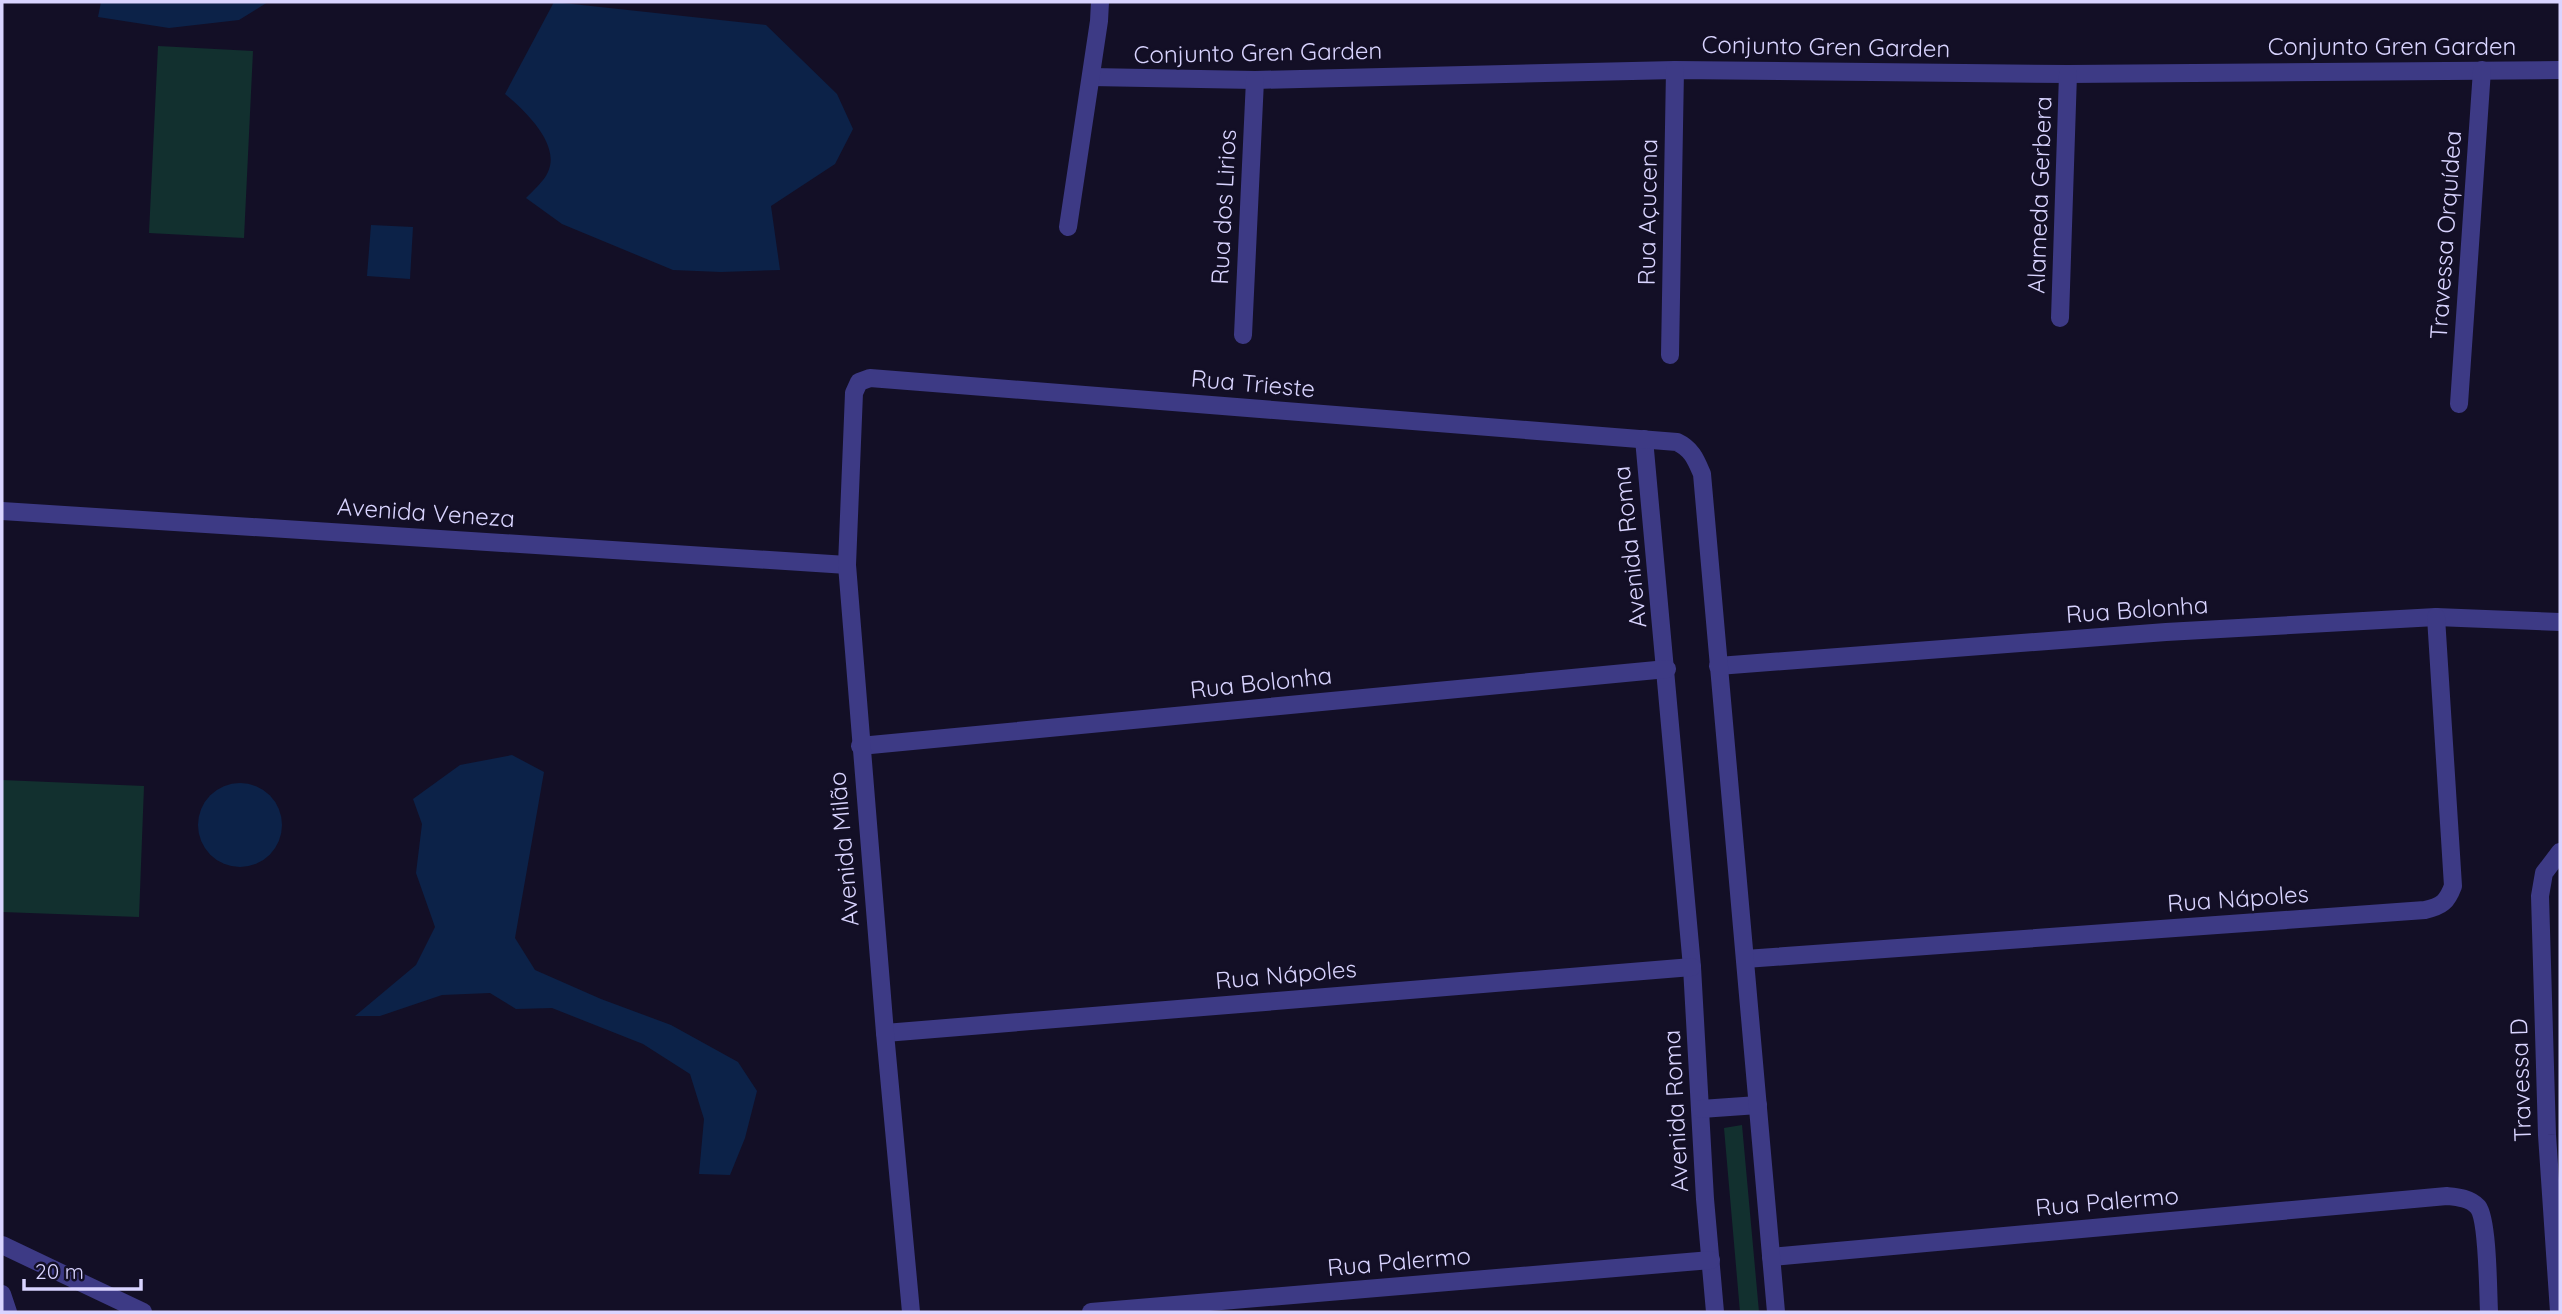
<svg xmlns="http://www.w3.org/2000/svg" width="2562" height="1314" font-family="Quicksand,sans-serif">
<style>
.green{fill:#12302f}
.water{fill:#0c2248}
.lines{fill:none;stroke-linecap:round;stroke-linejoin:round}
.street{stroke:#3d3a85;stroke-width:18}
.labels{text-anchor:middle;stroke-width:5;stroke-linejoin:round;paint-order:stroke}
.street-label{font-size:24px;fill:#d9d4ff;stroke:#130f26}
</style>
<rect width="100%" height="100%" fill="#130f26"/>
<g class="green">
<path d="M 158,46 L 253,51 L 244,238 L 149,233 Z"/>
<path d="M 2,780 L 144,786 L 139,917 L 2,912 Z"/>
<path d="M 1742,1125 L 1759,1312 L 1740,1312 L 1724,1128 Z"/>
</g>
<g class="water">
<path d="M 101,2 L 268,2 L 239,20 L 169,28 L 98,17 Z"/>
<path d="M 554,2 L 766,25 L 837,94 L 853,129 L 835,164 L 771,206 L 780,270 L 721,272 L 673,270 L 562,224 L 526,198 C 533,191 544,181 548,172 C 561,144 524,110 505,94 Z"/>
<path d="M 371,225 L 413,227 L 410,279 L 367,276 Z"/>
<path d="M 512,755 L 544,772 L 515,938 L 535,970 L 601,999 L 671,1025 L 738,1062 L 757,1091 L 745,1138 L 730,1175 L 699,1174 L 704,1119 L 690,1074 L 643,1044 L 552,1008 L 516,1009 L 490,993 L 442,995 L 380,1016 L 355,1016 L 416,965 L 435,927 L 416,873 L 422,824 L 413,799 L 460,765 Z"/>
<circle cx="240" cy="825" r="42"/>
</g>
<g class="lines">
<g class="street">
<path d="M 1091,77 L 1255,80 L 1675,70 L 2068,74 L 2560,70"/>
<path d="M 1068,227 L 1099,21 L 1100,2"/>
<path d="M 2060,318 L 2068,74"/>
<path d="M 1243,335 L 1255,80"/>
<path d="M 1670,355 L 1675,70"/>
<path d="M 2459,404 L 2482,70"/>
<path d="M 1644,439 L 1692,967 L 1705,1199 L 1715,1312"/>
<path d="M 2,511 L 847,565"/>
<path d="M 1718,666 L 2166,632 L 2436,617 L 2560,622"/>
<path d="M 860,746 L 1667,669"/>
<path d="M 1745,959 L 2425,910 C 2442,906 2447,902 2453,886 L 2436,617"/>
<path d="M 885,1033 L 1692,967"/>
<path d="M 1701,1109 L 1758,1105"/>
<path d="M 2,1245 L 143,1312"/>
<path d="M 1771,1257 L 2447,1196 C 2457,1197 2470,1198 2478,1207 C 2488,1220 2488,1293 2489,1312"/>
<path d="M 2,1294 L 8,1312"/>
<path d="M 911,1312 L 885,1033 L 847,565 L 854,393 L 859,382 L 870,378 L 1677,442 C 1692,449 1696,460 1702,474 L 1776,1312"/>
<path d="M 1091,1312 L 1711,1260"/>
<path d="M 2559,1312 L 2547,1135 L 2540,896 L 2544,873 L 2560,852"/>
</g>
</g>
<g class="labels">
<g class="street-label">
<text transform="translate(1826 47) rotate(1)" y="8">Conjunto Gren Garden</text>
<text x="2392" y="55">Conjunto Gren Garden</text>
<text transform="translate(1258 53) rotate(-1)" y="8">Conjunto Gren Garden</text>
<text transform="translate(2040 195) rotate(-88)" y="8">Alameda Gerbera</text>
<text transform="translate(1224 207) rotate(-87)" y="8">Rua dos Lirios</text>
<text transform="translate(1648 212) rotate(-89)" y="8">Rua Açucena</text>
<text transform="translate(2446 235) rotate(-86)" y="8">Travessa Orquídea</text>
<text transform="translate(1253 384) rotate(5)" y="8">Rua Trieste</text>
<text transform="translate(426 513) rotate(4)" y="8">Avenida Veneza</text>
<text transform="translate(1630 547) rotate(-96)" y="8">Avenida Roma</text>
<text transform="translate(2137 610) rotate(-4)" y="8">Rua Bolonha</text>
<text transform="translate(1261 683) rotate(-6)" y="8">Rua Bolonha</text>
<text transform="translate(844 849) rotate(-95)" y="8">Avenida Milão</text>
<text transform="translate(2238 899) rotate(-4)" y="8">Rua Nápoles</text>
<text transform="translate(1286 975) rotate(-5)" y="8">Rua Nápoles</text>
<text transform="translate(2521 1080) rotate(-92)" y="8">Travessa D</text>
<text transform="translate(1676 1111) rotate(-93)" y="8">Avenida Roma</text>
<text transform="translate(2107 1202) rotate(-5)" y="8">Rua Palermo</text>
<text transform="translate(1399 1262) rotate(-5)" y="8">Rua Palermo</text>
</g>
</g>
<rect width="2562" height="1314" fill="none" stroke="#d9d4ff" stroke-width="7"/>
<path d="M24 1279v10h117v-10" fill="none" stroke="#d9d4ff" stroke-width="3.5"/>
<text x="35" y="1279" font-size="21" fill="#d9d4ff" stroke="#130f26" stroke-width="5" paint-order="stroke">20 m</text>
</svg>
